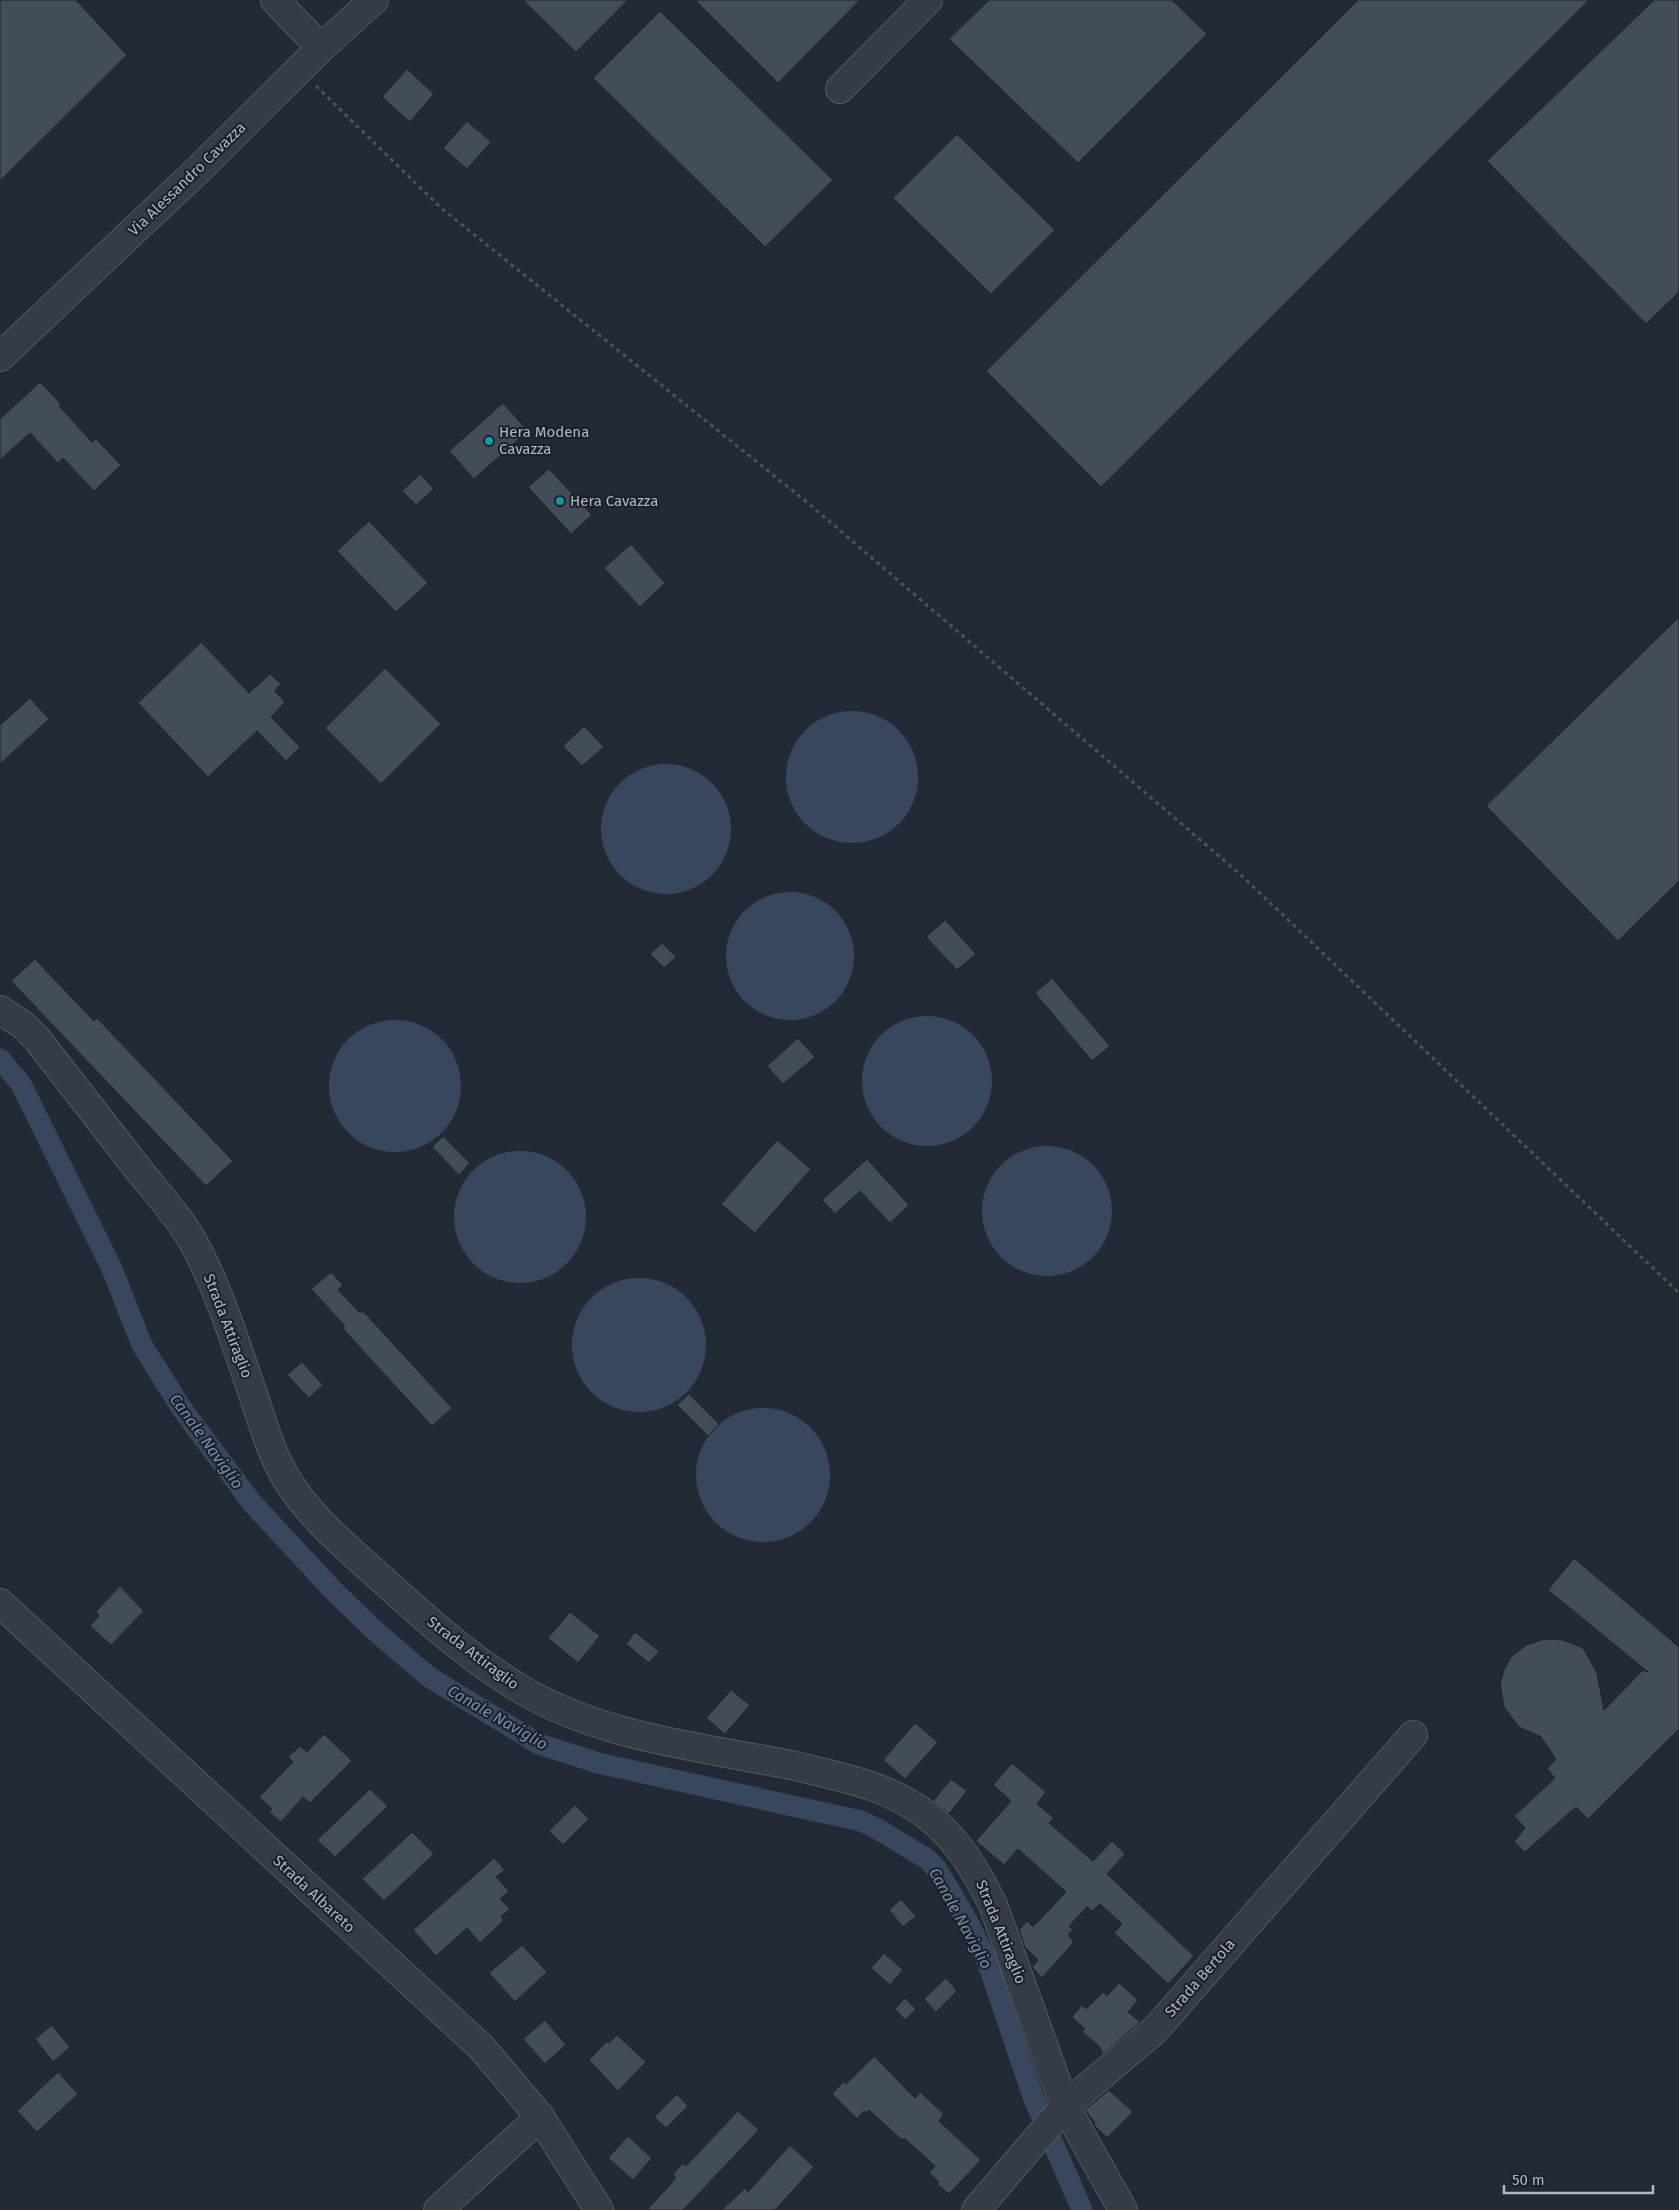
<svg xmlns="http://www.w3.org/2000/svg" width="1679" height="2210" font-family="'Fira Sans',sans-serif">
<style>
.water{fill:#39475e}
.lines{fill:none;stroke-linecap:round;stroke-linejoin:round}
.canal{stroke:#39475e;stroke-width:21}
.building{fill:#434d5a;stroke:#1d232d}
.minor-casing{stroke:#535a64;stroke-width:30}
.path{stroke:#455558;stroke-width:3;stroke-dasharray:4 4;stroke-linecap:butt}
.minor{stroke:#353c46;stroke-width:28}
.culture-dot{fill:#0f9aa8;stroke:#1b212b;stroke-width:2}
.labels{text-anchor:middle;stroke-width:4;stroke-linejoin:round;paint-order:stroke}
.street-label{font-size:15px;fill:#b0b7c3;stroke:#1b212b}
.poi-label{font-size:15px;fill:#b0b7c3;stroke:#1b212b;text-anchor:start}
.water-label{font-size:16px;font-style:italic;fill:#7a8da9;stroke:#1b212b}
</style>
<rect width="100%" height="100%" fill="#222a35"/>
<g class="water">
<circle cx="852" cy="777" r="66"/>
<circle cx="666" cy="829" r="65"/>
<circle cx="790" cy="956" r="64"/>
<circle cx="927" cy="1081" r="65"/>
<circle cx="395" cy="1086" r="66"/>
<circle cx="1047" cy="1211" r="65"/>
<circle cx="520" cy="1217" r="66"/>
<circle cx="639" cy="1345" r="67"/>
<circle cx="763" cy="1475" r="67"/>
</g>
<g class="lines">
<path class="canal" d="M 0,1059 L 21,1084 L 112,1269 L 142,1345 L 182,1409 L 252,1503 L 332,1589 L 375,1631 L 429,1677 L 539,1744 L 598,1763 L 861,1821 L 876,1828 L 927,1859 L 937,1869 L 968,1922 L 987,1961 L 1034,2099 L 1082,2210"/>
</g>
<g class="building">
<path d="M 0,0 L 76,0 L 127,55 L 0,181 Z"/>
<path d="M 523,0 L 628,0 L 576,52 Z"/>
<path d="M 695,0 L 860,0 L 778,83 Z"/>
<path d="M 989,0 L 1172,0 L 1207,34 L 1078,163 L 949,39 Z"/>
<path d="M 1358,0 L 1589,0 L 1101,487 L 986,371 Z"/>
<path d="M 1654,0 L 1679,0 L 1679,292 L 1646,324 L 1487,161 Z"/>
<path d="M 660,11 L 833,180 L 765,247 L 593,78 Z"/>
<path d="M 407,69 L 434,94 L 410,122 L 382,97 Z"/>
<path d="M 467,121 L 491,142 L 467,169 L 443,148 Z"/>
<path d="M 957,134 L 1055,230 L 991,294 L 893,198 Z"/>
<path d="M 40,382 L 61,404 L 59,406 L 92,442 L 96,439 L 121,465 L 94,491 L 63,458 L 58,463 L 30,433 L 0,460 L 0,419 Z"/>
<path d="M 503,403 L 528,431 L 474,479 L 449,451 Z"/>
<path d="M 549,469 L 592,515 L 571,534 L 528,487 Z"/>
<path d="M 420,474 L 434,489 L 416,505 L 402,491 Z"/>
<path d="M 369,521 L 428,583 L 396,612 L 337,551 Z"/>
<path d="M 631,544 L 665,583 L 640,607 L 604,568 Z"/>
<path d="M 1679,617 L 1679,881 L 1618,941 L 1486,806 Z"/>
<path d="M 201,642 L 249,693 L 270,674 L 281,684 L 275,691 L 285,702 L 271,717 L 300,747 L 286,761 L 257,731 L 208,777 L 138,703 Z"/>
<path d="M 385,668 L 441,724 L 381,784 L 325,728 Z"/>
<path d="M 30,698 L 49,719 L 0,764 L 0,725 Z"/>
<path d="M 584,726 L 604,747 L 582,766 L 563,746 Z"/>
<path d="M 945,920 L 976,954 L 957,970 L 926,937 Z"/>
<path d="M 662,943 L 676,957 L 664,968 L 650,954 Z"/>
<path d="M 35,959 L 94,1021 L 97,1018 L 233,1161 L 206,1186 L 11,981 Z"/>
<path d="M 1052,978 L 1110,1046 L 1092,1061 L 1035,993 Z"/>
<path d="M 798,1038 L 815,1057 L 783,1084 L 767,1066 Z"/>
<path d="M 443,1136 L 470,1163 L 459,1175 L 432,1147 Z"/>
<path d="M 777,1140 L 811,1169 L 755,1233 L 721,1204 Z"/>
<path d="M 867,1159 L 909,1205 L 890,1223 L 860,1191 L 835,1214 L 822,1200 Z"/>
<path d="M 331,1272 L 343,1285 L 338,1290 L 359,1312 L 364,1312 L 452,1408 L 432,1426 L 344,1330 L 344,1325 L 311,1289 Z"/>
<path d="M 302,1362 L 323,1385 L 309,1398 L 287,1375 Z"/>
<path d="M 689,1394 L 719,1424 L 708,1436 L 677,1405 Z"/>
<path d="M 1574,1558 L 1679,1647 L 1679,1729 L 1588,1819 L 1576,1807 L 1525,1852 L 1514,1842 L 1525,1828 L 1514,1816 L 1555,1778 L 1547,1769 L 1556,1759 L 1541,1737 L 1519,1727 L 1504,1707 L 1500,1684 L 1504,1670 L 1511,1657 L 1526,1645 L 1544,1639 L 1563,1640 L 1583,1648 L 1597,1673 L 1604,1710 L 1643,1670 L 1648,1672 L 1548,1590 Z"/>
<path d="M 120,1586 L 144,1611 L 111,1645 L 90,1626 L 99,1616 L 96,1611 Z"/>
<path d="M 570,1612 L 600,1636 L 578,1663 L 548,1638 Z"/>
<path d="M 635,1632 L 659,1651 L 649,1663 L 626,1644 Z"/>
<path d="M 731,1690 L 750,1705 L 725,1734 L 706,1718 Z"/>
<path d="M 915,1723 L 938,1742 L 905,1779 L 883,1760 Z"/>
<path d="M 324,1734 L 352,1761 L 310,1803 L 303,1797 L 281,1822 L 269,1812 L 272,1809 L 259,1797 L 293,1762 L 288,1757 L 300,1746 L 307,1752 Z"/>
<path d="M 1012,1763 L 1046,1792 L 1037,1804 L 1054,1818 L 1049,1823 L 1093,1861 L 1112,1841 L 1125,1854 L 1107,1874 L 1194,1956 L 1168,1984 L 1114,1933 L 1122,1924 L 1100,1904 L 1092,1911 L 1087,1907 L 1069,1926 L 1073,1930 L 1068,1935 L 1074,1942 L 1042,1978 L 1032,1967 L 1038,1960 L 1025,1947 L 1019,1930 L 1027,1921 L 1033,1927 L 1066,1892 L 1018,1849 L 1004,1865 L 976,1841 L 1011,1801 L 993,1785 Z"/>
<path d="M 951,1779 L 967,1791 L 949,1814 L 933,1801 Z"/>
<path d="M 370,1789 L 388,1806 L 335,1857 L 317,1840 Z"/>
<path d="M 575,1805 L 589,1819 L 563,1845 L 549,1831 Z"/>
<path d="M 412,1832 L 434,1854 L 384,1901 L 362,1879 Z"/>
<path d="M 494,1858 L 505,1870 L 496,1877 L 509,1891 L 500,1899 L 510,1909 L 501,1917 L 504,1920 L 480,1943 L 467,1928 L 436,1956 L 413,1930 Z"/>
<path d="M 901,1899 L 916,1916 L 903,1927 L 889,1910 Z"/>
<path d="M 522,1945 L 547,1972 L 515,2002 L 489,1973 Z"/>
<path d="M 884,1953 L 903,1970 L 890,1985 L 871,1968 Z"/>
<path d="M 946,1978 L 957,1991 L 936,2012 L 924,1999 Z"/>
<path d="M 1119,1983 L 1138,2000 L 1128,2012 L 1140,2022 L 1103,2054 L 1098,2045 L 1082,2032 L 1085,2029 L 1072,2017 L 1082,2005 L 1086,2009 L 1103,1992 L 1107,1996 Z"/>
<path d="M 905,1998 L 916,2009 L 905,2020 L 895,2009 Z"/>
<path d="M 545,2020 L 566,2045 L 545,2064 L 523,2039 Z"/>
<path d="M 52,2025 L 70,2047 L 53,2062 L 35,2039 Z"/>
<path d="M 617,2035 L 646,2062 L 618,2091 L 589,2060 L 606,2042 L 609,2043 Z"/>
<path d="M 874,2056 L 915,2098 L 920,2092 L 944,2114 L 939,2121 L 981,2160 L 949,2194 L 937,2184 L 939,2182 L 929,2173 L 935,2166 L 904,2138 L 902,2140 L 869,2110 L 866,2113 L 864,2111 L 857,2119 L 832,2094 L 844,2081 L 846,2084 Z"/>
<path d="M 58,2072 L 78,2094 L 37,2132 L 17,2111 Z"/>
<path d="M 1109,2090 L 1133,2112 L 1107,2138 L 1094,2125 L 1095,2123 L 1085,2110 Z"/>
<path d="M 677,2094 L 688,2106 L 666,2128 L 654,2117 Z"/>
<path d="M 738,2111 L 759,2130 L 683,2210 L 647,2210 L 676,2178 L 673,2174 L 683,2163 L 686,2166 Z"/>
<path d="M 628,2136 L 652,2158 L 633,2180 L 608,2158 Z"/>
<path d="M 790,2145 L 814,2167 L 775,2210 L 722,2210 L 745,2188 L 748,2192 Z"/>
</g>
<g class="lines">
<g class="minor-casing">
<g id="minor">
<path d="M 275,0 L 321,48"/>
<path d="M 840,89 L 928,0"/>
<path d="M 0,357 L 198,170 L 321,48 L 374,0"/>
<path d="M 0,1010 L 23,1025 L 37,1039 C 71,1083 105,1126 138,1169 C 158,1194 181,1219 196,1247 C 220,1293 236,1345 253,1394 C 261,1418 268,1443 279,1465 C 300,1508 339,1541 374,1572 C 420,1614 466,1656 519,1688 C 604,1739 700,1746 795,1766 C 842,1777 890,1786 929,1817 C 958,1840 977,1872 993,1905 L 1065,2106 L 1123,2210"/>
<path d="M 0,1603 L 482,2048 L 540,2117 L 599,2210"/>
<path d="M 438,2210 L 540,2117"/>
<path d="M 976,2210 L 1065,2106 L 1155,2030 L 1413,1735"/>
</g>
</g>
<path class="path" d="M 316,86 L 441,208 L 808,503 L 1241,875 L 1679,1293"/>
<use href="#minor" class="minor"/>
</g>
<g class="culture-dot">
<circle cx="489" cy="441" r="5"/>
<circle cx="560" cy="501" r="5"/>
</g>
<g class="labels">
<g class="street-label">
<text transform="translate(187 179) rotate(-44)" y="5">Via Alessandro Cavazza</text>
<text transform="translate(228 1326) rotate(69)" y="5">Strada Attiraglio</text>
<text transform="translate(473 1653) rotate(37)" y="5">Strada Attiraglio</text>
<text transform="translate(314 1894) rotate(43)" y="5">Strada Albareto</text>
<text transform="translate(1001 1932) rotate(68)" y="5">Strada Attiraglio</text>
<text transform="translate(1200 1978) rotate(-49)" y="5">Strada Bertola</text>
</g>
<g class="poi-label">
<text x="499" y="437">Hera Modena<tspan x="499" dy="17">Cavazza</tspan></text>
<text x="570" y="506">Hera Cavazza</text>
</g>
<g class="water-label">
<text transform="translate(207 1441) rotate(54)" y="6">Canale Naviglio</text>
<text transform="translate(498 1717) rotate(30)" y="6">Canale Naviglio</text>
<text transform="translate(961 1918) rotate(61)" y="6">Canale Naviglio</text>
</g>
</g>
<path d="M1504 2185v8h149v-8" fill="none" stroke="#b0b7c3" stroke-width="2.5"/>
<text x="1512" y="2185" font-size="15" fill="#b0b7c3" stroke="#1b212b" stroke-width="4" paint-order="stroke">50 m</text>
</svg>
